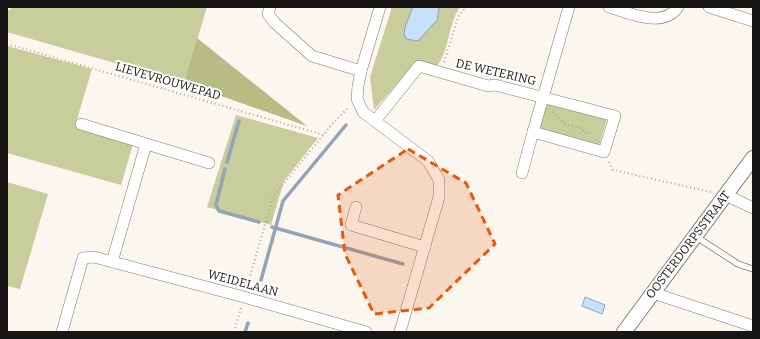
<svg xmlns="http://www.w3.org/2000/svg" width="760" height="339" font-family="Bitter,serif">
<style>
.green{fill:#c7cd9b}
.forest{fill:#b6bc84}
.water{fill:#c6e1fb;stroke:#92a4b6}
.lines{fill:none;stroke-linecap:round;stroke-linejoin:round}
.stream{stroke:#92a4b6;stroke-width:3.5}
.service-casing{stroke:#807c75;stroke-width:7}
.minor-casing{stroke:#807c75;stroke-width:12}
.tertiary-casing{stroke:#807c75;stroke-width:16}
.path{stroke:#a8a59f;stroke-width:2;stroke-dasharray:1 3;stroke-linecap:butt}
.service{stroke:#fff;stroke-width:5.5}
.minor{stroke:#fff;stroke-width:11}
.tertiary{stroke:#fff;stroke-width:14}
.marked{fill:#e8590c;fill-opacity:0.2;stroke:#e8590c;stroke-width:3;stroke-dasharray:8 5;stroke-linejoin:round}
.labels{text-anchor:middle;stroke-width:4;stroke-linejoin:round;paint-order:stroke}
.street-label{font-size:12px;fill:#181614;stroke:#fff}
</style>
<rect width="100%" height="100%" fill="#fbf7ef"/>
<g class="green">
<path d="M 13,7 L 207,7 L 184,83 L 7,32 L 7,12 Z"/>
<path d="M 392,7 L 460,7 C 448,24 450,49 437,66 L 415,63 L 374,110 L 370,77 Z"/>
<path d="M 7,46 L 92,69 L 75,126 L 133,144 L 121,185 L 7,153 Z"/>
<path d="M 547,102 L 607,119 L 599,146 L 539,129 Z"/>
<path d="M 236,115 L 318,138 L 284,181 L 271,225 L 207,207 Z"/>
<path d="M 7,182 L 48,194 L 20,289 L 7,286 Z"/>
</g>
<path class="forest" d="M 197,38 L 307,126 L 184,83 Z"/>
<g class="water">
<path d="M 413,7 L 439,7 L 437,21 L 434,23 L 418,41 L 407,39 L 404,35 L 405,27 Z"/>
<path d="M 585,297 L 605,305 L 602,314 L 582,306 Z"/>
</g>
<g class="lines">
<g class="stream">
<path d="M 227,162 L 239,121"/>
<path d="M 225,169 L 216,205 L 219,211 L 259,222"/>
<path d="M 272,227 L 403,264"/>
<path d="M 261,280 L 283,201 L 346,125"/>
<path d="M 245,332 L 248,323"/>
</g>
<g class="service-casing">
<path id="service" d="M 695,236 L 738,264 L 753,269"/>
</g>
<g class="minor-casing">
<g id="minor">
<path d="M 270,7 L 268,14 L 275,23 L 312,56 L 361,71"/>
<path d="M 380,7 L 361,71 L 358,86 L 357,99 L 363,112 L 428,161 L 439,180 L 439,197 L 400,332"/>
<path d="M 609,7 C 629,13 663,29 678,7"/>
<path d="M 709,7 L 753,21"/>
<path d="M 375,121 L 419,66 L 488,86 L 495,85 L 615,116 L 604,152 L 533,132 L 569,7"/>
<path d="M 81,124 L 209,163"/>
<path d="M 522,173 L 533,132"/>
<path d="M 726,195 L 753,208"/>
<path d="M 356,207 L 351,225 L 425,247"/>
<path d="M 112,262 L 146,144"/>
<path d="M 653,293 L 753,326"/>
<path d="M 62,332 L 83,258 L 94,257 L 244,297 L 366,332"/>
</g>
</g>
<g class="tertiary-casing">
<path id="tertiary" d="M 624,332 L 753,158"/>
</g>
<g class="path">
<path d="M 7,44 L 324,135"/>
<path d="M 444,62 L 458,17 L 466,7"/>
<path d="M 553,112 L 565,124 L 580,128 L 589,135"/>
<path d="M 609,162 L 613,170 L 711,192"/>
<path d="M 247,287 L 273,197 L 332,124 L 349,107"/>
<path d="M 234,332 L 241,308"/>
</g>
<use href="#service" class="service"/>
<use href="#minor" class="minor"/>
<use href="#tertiary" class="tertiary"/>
</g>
<path class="marked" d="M 408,149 L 466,183 L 495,244 L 429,308 L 374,314 L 345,254 L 338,195 Z"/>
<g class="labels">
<g class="street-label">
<text transform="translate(496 72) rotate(13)" y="4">DE WETERING</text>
<text transform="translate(168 81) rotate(16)" y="4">LIEVEVROUWEPAD</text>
<text transform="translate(688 245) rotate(-53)" y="4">OOSTERDORPSSTRAAT</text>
<text transform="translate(243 283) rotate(15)" y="4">WEIDELAAN</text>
</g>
</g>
<rect width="760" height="339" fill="none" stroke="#181614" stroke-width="16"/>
</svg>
